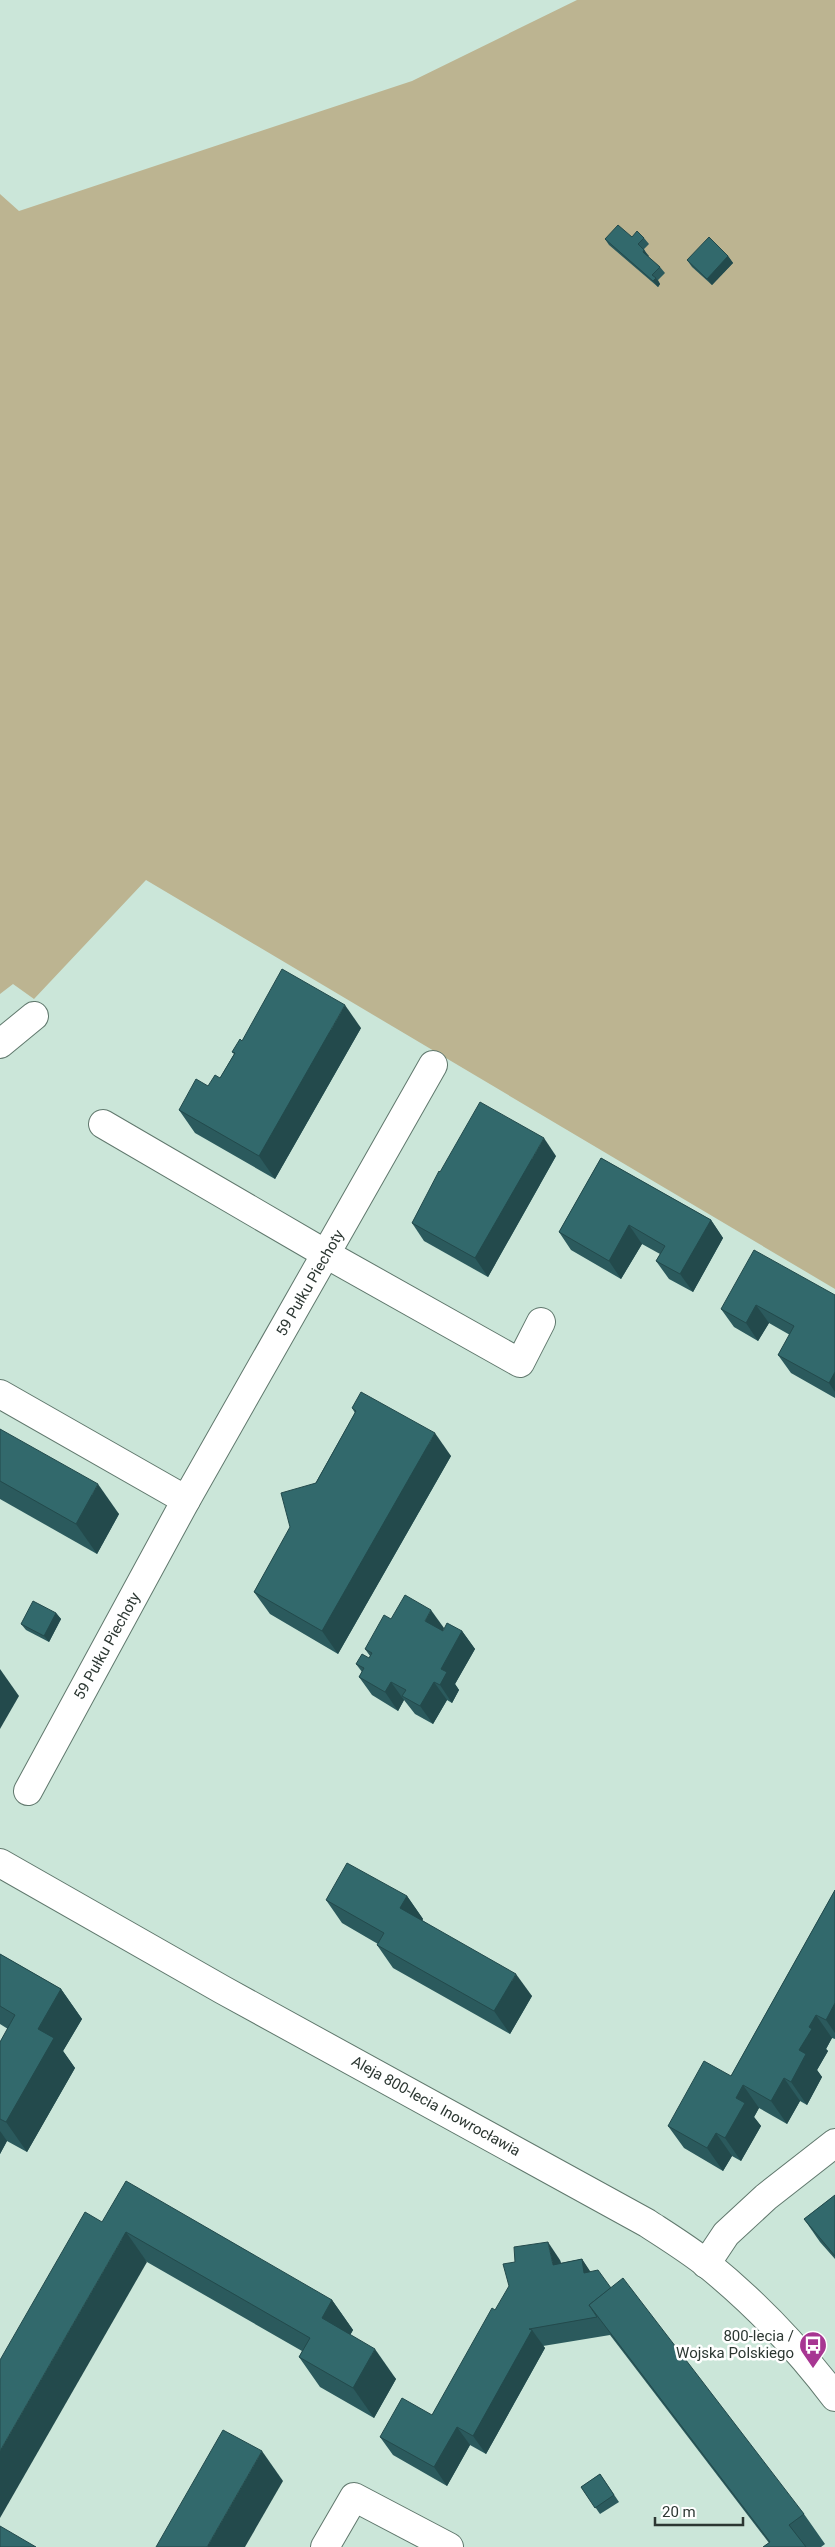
<svg xmlns="http://www.w3.org/2000/svg" width="835" height="2547" font-family="Roboto,sans-serif">
<style>
.green{fill:#bcb491}
.lines{fill:none;stroke-linecap:round;stroke-linejoin:round}
.minor-casing{stroke:#60786d;stroke-width:30}
.tertiary-casing{stroke:#60786d;stroke-width:30}
.minor{stroke:#fff;stroke-width:28}
.tertiary{stroke:#fff;stroke-width:28}
.wall{fill:#2b5a5d}
.shaded-wall{fill:#234a4c}
.building{fill:#32696c;stroke:#234a4c}
.labels{text-anchor:middle;stroke-width:5;stroke-linejoin:round;paint-order:stroke}
.street-label{font-size:15px;fill:#2c3732;stroke:#fff}
.poi-label{font-size:15px;fill:#2c3732;stroke:#fff;text-anchor:end}
</style>
<rect width="100%" height="100%" fill="#cbe6d9"/>
<path class="green" d="M 577,0 L 835,0 L 835,1289 L 146,880 L 34,999 L 13,984 L 0,994 L 0,194 L 19,211 L 412,81 Z"/>
<g class="lines">
<g class="minor-casing">
<g id="minor">
<path d="M 0,1044 L 34,1016"/>
<path d="M 103,1124 L 326,1254 L 520,1363 L 541,1322"/>
<path d="M 0,1394 L 186,1500 L 433,1065"/>
<path d="M 28,1791 L 186,1500"/>
<path d="M 706,2264 L 726,2234 L 766,2197 L 835,2143"/>
<path d="M 325,2547 L 354,2497 L 449,2547"/>
</g>
</g>
<g class="tertiary-casing">
<path id="tertiary" d="M 0,1863 L 223,1990 L 647,2223 C 667,2236 688,2249 707,2264 C 755,2303 798,2348 835,2397"/>
</g>
<use href="#minor" class="minor"/>
<use href="#tertiary" class="tertiary"/>
</g>
<g class="wall">
<path d="M 632,237 L 644,238 L 649,244 L 644,249 L 648,257 L 660,267 L 665,273 L 658,280 L 660,284 L 658,287 L 609,245 L 605,239 Z"/>
<path d="M 728,256 L 733,263 L 712,285 L 692,267 L 687,260 Z"/>
<path d="M 361,1028 L 275,1179 L 195,1133 L 179,1110 L 208,1086 L 220,1078 L 234,1054 L 232,1052 L 242,1041 Z"/>
<path d="M 556,1156 L 488,1277 L 424,1241 L 412,1223 L 440,1172 Z"/>
<path d="M 601,1158 L 711,1220 L 723,1238 L 693,1292 L 669,1279 L 656,1261 L 660,1254 L 642,1244 L 621,1279 L 571,1250 L 559,1232 Z"/>
<path d="M 835,1295 L 835,1398 L 791,1373 L 778,1355 L 790,1335 L 769,1323 L 758,1341 L 734,1327 L 721,1309 Z"/>
<path d="M 352,1408 L 451,1456 L 338,1654 L 270,1614 L 254,1592 L 355,1413 Z"/>
<path d="M 0,1429 L 119,1514 L 97,1554 L 0,1499 Z"/>
<path d="M 56,1613 L 61,1619 L 49,1642 L 26,1630 L 21,1624 Z"/>
<path d="M 391,1619 L 444,1628 L 443,1631 L 462,1631 L 475,1649 L 455,1684 L 459,1690 L 452,1703 L 447,1700 L 433,1724 L 415,1714 L 404,1700 L 398,1711 L 372,1695 L 359,1677 L 362,1672 L 356,1664 L 369,1658 L 370,1656 L 365,1649 Z"/>
<path d="M 835,1890 L 835,2039 L 832,2038 L 826,2049 L 828,2051 L 817,2070 L 822,2077 L 807,2105 L 800,2101 L 787,2124 L 759,2108 L 754,2117 L 761,2126 L 741,2161 L 732,2156 L 723,2171 L 684,2148 L 668,2126 L 731,2076 Z"/>
<path d="M 407,1896 L 423,1919 L 422,1920 L 532,1996 L 510,2034 L 393,1968 L 377,1945 L 378,1944 L 342,1923 L 326,1900 Z"/>
<path d="M 0,1954 L 61,1989 L 82,2019 L 63,2051 L 75,2068 L 27,2152 L 7,2141 L 0,2154 L 0,2042 L 8,2029 L 0,2024 Z"/>
<path d="M 835,2195 L 835,2259 L 820,2242 L 804,2219 Z"/>
<path d="M 102,2222 L 332,2300 L 353,2330 L 350,2335 L 396,2379 L 374,2418 L 320,2387 L 299,2357 L 302,2351 L 147,2262 Z"/>
<path d="M 582,2259 L 590,2272 L 611,2288 L 804,2514 L 825,2544 L 821,2547 L 763,2547 L 769,2543 L 610,2335 L 543,2346 L 545,2348 L 486,2454 L 470,2445 L 447,2486 L 393,2455 L 380,2437 L 432,2415 L 495,2310 L 560,2260 L 561,2263 Z"/>
<path d="M 600,2474 L 619,2502 L 600,2514 L 581,2487 Z"/>
</g>
<g class="shaded-wall">
<path d="M 644,250 L 649,256 L 647,258 L 643,252 Z"/>
<path d="M 728,256 L 733,263 L 712,285 L 707,279 Z"/>
<path d="M 656,278 L 660,284 L 658,287 L 653,281 Z"/>
<path d="M 345,1005 L 361,1028 L 275,1179 L 259,1156 Z"/>
<path d="M 544,1138 L 556,1156 L 488,1277 L 475,1258 Z"/>
<path d="M 711,1220 L 723,1238 L 693,1292 L 680,1274 Z"/>
<path d="M 629,1225 L 642,1244 L 621,1279 L 609,1261 Z"/>
<path d="M 756,1305 L 769,1323 L 758,1341 L 746,1323 Z"/>
<path d="M 835,1372 L 835,1392 L 829,1383 Z"/>
<path d="M 435,1433 L 451,1456 L 338,1654 L 322,1631 Z"/>
<path d="M 98,1484 L 119,1514 L 97,1554 L 76,1524 Z"/>
<path d="M 431,1610 L 444,1628 L 438,1639 L 425,1621 Z"/>
<path d="M 56,1613 L 61,1619 L 49,1642 L 44,1636 Z"/>
<path d="M 462,1631 L 475,1649 L 455,1684 L 459,1690 L 452,1703 L 440,1685 L 441,1669 Z"/>
<path d="M 0,1669 L 19,1696 L 0,1729 Z"/>
<path d="M 391,1682 L 404,1700 L 398,1711 L 385,1692 Z"/>
<path d="M 434,1682 L 447,1700 L 433,1724 L 420,1706 Z"/>
<path d="M 407,1896 L 423,1919 L 416,1931 L 400,1908 Z"/>
<path d="M 516,1974 L 532,1996 L 510,2034 L 494,2011 Z"/>
<path d="M 61,1989 L 82,2019 L 63,2051 L 75,2068 L 27,2152 L 6,2122 L 38,2029 Z"/>
<path d="M 835,2003 L 835,2033 L 826,2020 Z"/>
<path d="M 816,2015 L 832,2038 L 826,2049 L 828,2051 L 817,2070 L 822,2077 L 807,2105 L 791,2082 L 799,2050 L 809,2027 Z"/>
<path d="M 784,2078 L 800,2101 L 787,2124 L 771,2101 Z"/>
<path d="M 743,2085 L 759,2108 L 754,2117 L 761,2126 L 741,2161 L 725,2138 L 736,2098 Z"/>
<path d="M 0,2131 L 7,2141 L 0,2154 Z"/>
<path d="M 716,2133 L 732,2156 L 723,2171 L 707,2148 Z"/>
<path d="M 126,2232 L 147,2262 L 0,2518 L 0,2451 Z"/>
<path d="M 548,2242 L 560,2260 L 565,2283 L 553,2265 Z"/>
<path d="M 582,2259 L 594,2277 L 584,2273 Z"/>
<path d="M 332,2300 L 353,2330 L 343,2348 L 322,2318 Z"/>
<path d="M 532,2330 L 545,2348 L 486,2454 L 473,2436 Z"/>
<path d="M 375,2349 L 396,2379 L 374,2418 L 353,2388 Z"/>
<path d="M 457,2427 L 470,2445 L 447,2486 L 434,2467 Z"/>
<path d="M 262,2451 L 283,2481 L 245,2547 L 207,2547 Z"/>
</g>
<g class="building">
<path d="M 618,225 L 632,237 L 637,231 L 644,238 L 638,244 L 644,250 L 643,252 L 660,267 L 652,275 L 656,278 L 653,281 L 605,239 Z"/>
<path d="M 709,237 L 728,256 L 707,279 L 687,260 Z"/>
<path d="M 282,969 L 345,1005 L 259,1156 L 179,1110 L 196,1079 L 208,1086 L 215,1075 L 220,1078 L 235,1053 L 232,1052 L 240,1039 L 242,1041 Z"/>
<path d="M 480,1102 L 544,1138 L 475,1258 L 412,1223 L 439,1171 L 440,1172 Z"/>
<path d="M 601,1158 L 711,1220 L 680,1274 L 656,1261 L 665,1246 L 629,1225 L 609,1261 L 559,1232 Z"/>
<path d="M 754,1250 L 835,1295 L 835,1372 L 829,1383 L 778,1355 L 794,1326 L 756,1305 L 746,1323 L 721,1309 Z"/>
<path d="M 361,1392 L 435,1433 L 322,1631 L 254,1592 L 290,1527 L 281,1493 L 316,1483 L 356,1411 L 352,1408 Z"/>
<path d="M 0,1429 L 98,1484 L 76,1524 L 0,1481 Z"/>
<path d="M 405,1595 L 431,1610 L 425,1621 L 443,1631 L 447,1623 L 462,1631 L 441,1669 L 447,1672 L 440,1685 L 434,1682 L 420,1706 L 402,1696 L 406,1690 L 391,1682 L 385,1692 L 359,1677 L 364,1668 L 356,1664 L 362,1654 L 369,1658 L 372,1653 L 365,1649 L 384,1615 L 391,1619 Z"/>
<path d="M 33,1601 L 56,1613 L 44,1636 L 21,1624 Z"/>
<path d="M 347,1863 L 407,1896 L 400,1908 L 516,1974 L 494,2011 L 377,1945 L 384,1933 L 326,1900 Z"/>
<path d="M 835,1890 L 835,2003 L 826,2020 L 816,2015 L 809,2027 L 812,2029 L 799,2050 L 806,2054 L 791,2082 L 784,2078 L 771,2101 L 743,2085 L 736,2098 L 745,2103 L 725,2138 L 716,2133 L 707,2148 L 668,2126 L 704,2061 L 731,2076 Z"/>
<path d="M 0,1954 L 61,1989 L 38,2029 L 54,2038 L 6,2122 L 0,2119 L 0,2042 L 15,2015 L 0,2006 Z"/>
<path d="M 126,2181 L 332,2300 L 322,2318 L 375,2349 L 353,2388 L 299,2357 L 310,2338 L 126,2232 L 0,2451 L 0,2360 L 85,2212 L 102,2222 Z"/>
<path d="M 835,2195 L 835,2256 L 804,2219 Z"/>
<path d="M 548,2242 L 553,2265 L 582,2259 L 584,2273 L 598,2270 L 611,2288 L 589,2305 L 597,2317 L 529,2329 L 532,2330 L 473,2436 L 457,2427 L 434,2467 L 380,2437 L 402,2398 L 432,2415 L 492,2308 L 495,2310 L 509,2286 L 503,2264 L 515,2262 L 514,2247 Z"/>
<path d="M 623,2278 L 804,2514 L 789,2525 L 806,2547 L 763,2547 L 770,2542 L 589,2305 Z"/>
<path d="M 223,2430 L 262,2451 L 207,2547 L 156,2547 Z"/>
<path d="M 600,2474 L 614,2495 L 595,2508 L 581,2487 Z"/>
<path d="M 0,2526 L 36,2547 L 0,2547 Z"/>
</g>
<defs>
<g id="bus-pin" transform="scale(1.4375)"><path d="M0 17L-7.5 6A9.5 9.5 0 1 1 7.5 6Z" fill="#a73692" stroke="#fff"/><path d="M-5-6H5V4H4V6H2V4H-2V6H-4V4H-5ZM-3.5-4V0h7V-4ZM-3.5 1.2v1.5H-2V1.2ZM2 1.2v1.5H3.5V1.2Z" fill="#fff"/></g>
</defs>
<g fill-rule="evenodd">
<use href="#bus-pin" x="813" y="2345"/>
</g>
<g class="labels">
<g class="street-label">
<text transform="translate(310 1283) rotate(-60)" y="5">59 Pułku Piechoty</text>
<text transform="translate(107 1646) rotate(-61)" y="5">59 Pułku Piechoty</text>
<text transform="translate(436 2106) rotate(29)" y="5">Aleja 800-lecia Inowrocławia</text>
</g>
<g class="poi-label">
<text x="794" y="2341">800-lecia /<tspan x="794" dy="17">Wojska Polskiego</tspan></text>
</g>
</g>
<path d="M655 2517v8h88v-8" fill="none" stroke="#2c3732" stroke-width="2.5"/>
<text x="662" y="2517" font-size="15" fill="#2c3732" stroke="#ffffff" stroke-width="4" paint-order="stroke">20 m</text>
</svg>
